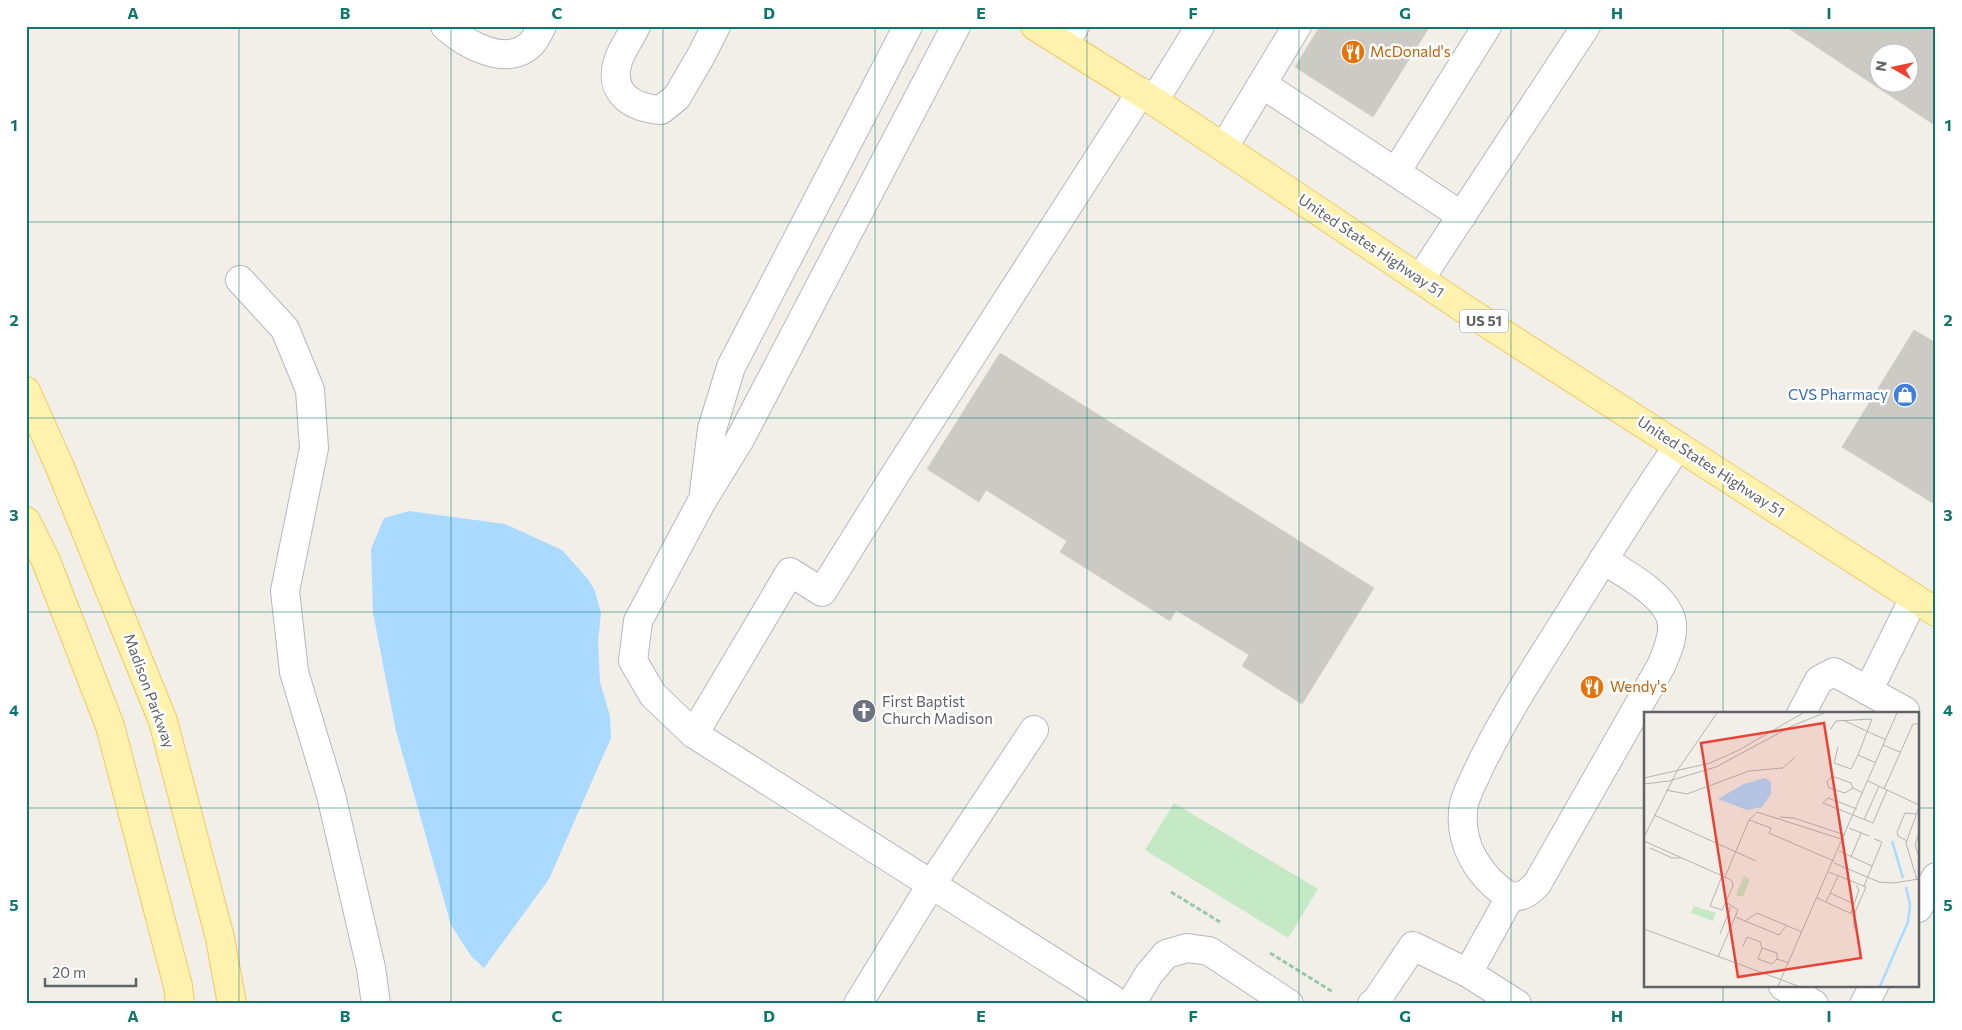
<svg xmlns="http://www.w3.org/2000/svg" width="1962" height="1030" font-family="Commissioner,sans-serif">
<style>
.green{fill:#c5e8c5}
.water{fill:#aadaff}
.building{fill:#cccac5;stroke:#d6d1c6;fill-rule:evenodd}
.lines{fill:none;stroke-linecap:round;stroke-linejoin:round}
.minor-casing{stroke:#b5b8bc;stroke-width:30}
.major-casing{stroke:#f2c960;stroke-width:30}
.path{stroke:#9cc7a9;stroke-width:3;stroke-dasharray:5 2.5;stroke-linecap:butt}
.minor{stroke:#fff;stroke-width:28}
.major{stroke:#fff2af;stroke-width:28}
.grid{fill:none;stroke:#0f766e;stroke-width:1;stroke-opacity:0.55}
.labels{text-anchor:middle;stroke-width:5;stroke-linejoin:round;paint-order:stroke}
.shield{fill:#fff;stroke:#8f9295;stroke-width:1}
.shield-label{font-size:14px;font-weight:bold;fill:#5f6368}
.food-label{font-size:15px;fill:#c56008;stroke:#fff;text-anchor:start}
.street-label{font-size:15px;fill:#5f6368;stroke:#fff}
.shop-label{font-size:15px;fill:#366cbe;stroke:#fff;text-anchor:end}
.worship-label{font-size:15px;fill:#5b616d;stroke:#fff;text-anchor:start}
.inset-river{fill:none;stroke:#aadaff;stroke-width:2.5}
.inset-road{fill:none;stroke:#b3b3b1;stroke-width:1}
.view{fill:#ea4335;fill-opacity:0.15;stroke:#ea4335;stroke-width:2.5}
.inset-edge{fill:none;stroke:#5f6368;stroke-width:2.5}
.neatline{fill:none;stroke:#0f766e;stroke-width:2}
.grid-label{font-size:16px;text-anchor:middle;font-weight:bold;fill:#0f766e}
</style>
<rect width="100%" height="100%" fill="#f1efe8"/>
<path class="green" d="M 1174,803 L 1318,889 L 1288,938 L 1145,850 Z"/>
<path class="water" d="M 409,511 L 505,524 L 562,550 L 588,579 L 595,591 L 601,613 L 598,642 L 600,682 L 610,716 L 611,738 L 549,879 L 484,968 L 471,956 L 451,925 L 396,731 L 373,613 L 371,549 L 384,518 Z"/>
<g class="building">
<path d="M 1320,26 L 1430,26 L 1373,117 L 1295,67 Z"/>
<path d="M 1785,26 L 1936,26 L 1936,126 ZM 1880,52 L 1910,52 L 1910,82 L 1880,82 Z"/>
<path d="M 1914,330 L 1936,343 L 1936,505 L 1842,447 Z"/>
<path d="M 1000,353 L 1374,588 L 1302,704 L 1242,666 L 1249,655 L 1176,610 L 1170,621 L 1060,552 L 1067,541 L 986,490 L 979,502 L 927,469 Z"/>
</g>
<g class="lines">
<g class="minor-casing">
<g id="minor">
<path d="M 445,26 C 465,44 508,69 532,43 C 536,38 539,32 542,26"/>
<path d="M 636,26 C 631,37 622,49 618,61 C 608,93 632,108 661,110 L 677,97 L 702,54 L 716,26"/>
<path d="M 956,26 L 739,441 L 702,501 L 638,621 L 633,661 L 653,695 L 694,734 L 1120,1004"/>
<path d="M 1064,44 L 1075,26"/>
<path d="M 1262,84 L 1462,216"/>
<path d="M 1154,101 L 1200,26"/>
<path d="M 1224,147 L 1297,26"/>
<path d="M 1396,172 L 1487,26"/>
<path d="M 1420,279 L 1586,26"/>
<path d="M 240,280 L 285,329 L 310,390 L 314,448 L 285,591 L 294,672 L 331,795 L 371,968 L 376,1004"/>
<path d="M 704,492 L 712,429 L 731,367 L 908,26"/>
<path d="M 1868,691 L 1914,598"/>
<path d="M 1801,714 L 1819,680 L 1834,672 L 1905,711 L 1905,714"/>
<path d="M 694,734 L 790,572 L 822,592 L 898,470 L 1141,92"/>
<path d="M 1510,897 C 1523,897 1528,893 1537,884 L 1661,666 C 1666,654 1672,642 1672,628 C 1674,599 1624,573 1603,560"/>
<path d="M 1918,908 L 1936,877"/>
<path d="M 1468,973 L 1510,897 C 1479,877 1457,843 1464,804 C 1467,791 1475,778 1480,766 C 1497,731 1516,699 1536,667 C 1583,593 1628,518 1678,446"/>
<path d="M 1783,986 L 1814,1004"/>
<path d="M 858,1004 L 931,885 L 1034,730"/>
<path d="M 1131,1004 L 1149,974 L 1166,954 L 1187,948 L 1209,951 L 1289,1004"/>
<path d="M 1372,1004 L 1376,1001 L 1413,946 L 1468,973 L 1517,1004"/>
<path d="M 1864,1004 L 1874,986"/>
</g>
</g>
<g class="major-casing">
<g id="major">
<path d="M 1035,26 L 1154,101 L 1460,306 L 1936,612"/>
<path d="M 26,391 L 59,465 L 163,721 L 220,938 L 232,1004"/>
<path d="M 26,521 L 46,561 L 110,726 L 178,986 L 180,1004"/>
</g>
</g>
<g class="path">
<path d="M 1171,892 L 1220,922"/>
<path d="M 1270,953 L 1333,992"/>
</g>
<use href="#minor" class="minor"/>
<use href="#major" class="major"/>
</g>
<path class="grid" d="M 239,26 L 239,1004M 451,26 L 451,1004M 663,26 L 663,1004M 875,26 L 875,1004M 1087,26 L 1087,1004M 1299,26 L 1299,1004M 1511,26 L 1511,1004M 1723,26 L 1723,714M 26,222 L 1936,222M 26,418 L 1936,418M 26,612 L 1936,612M 26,808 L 1646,808M 1918,808 L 1936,808M 1723,986 L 1723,1004"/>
<defs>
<g id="restaurant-disc" transform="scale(1.25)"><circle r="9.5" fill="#e8710a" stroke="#fff"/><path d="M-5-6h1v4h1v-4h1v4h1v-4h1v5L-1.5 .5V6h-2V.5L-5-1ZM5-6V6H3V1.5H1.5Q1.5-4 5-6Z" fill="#fff"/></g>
<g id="shop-disc" transform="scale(1.25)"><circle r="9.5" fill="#3f7fe0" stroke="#fff"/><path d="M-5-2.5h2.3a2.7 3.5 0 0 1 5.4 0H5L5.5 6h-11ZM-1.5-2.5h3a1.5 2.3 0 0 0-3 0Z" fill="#fff"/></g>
<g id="church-disc" transform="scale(1.25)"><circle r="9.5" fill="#6b7280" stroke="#fff"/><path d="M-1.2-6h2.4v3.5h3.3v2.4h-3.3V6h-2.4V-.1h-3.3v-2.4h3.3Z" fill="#fff"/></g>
</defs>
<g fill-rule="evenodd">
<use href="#restaurant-disc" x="1353" y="52"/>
<use href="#shop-disc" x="1905" y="395"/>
<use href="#restaurant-disc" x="1592" y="687"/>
<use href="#church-disc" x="864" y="711"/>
</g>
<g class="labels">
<rect class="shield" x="1460" y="309.5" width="48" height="23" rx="4"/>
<g class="shield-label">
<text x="1484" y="326">US 51</text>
</g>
<g class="food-label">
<text x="1370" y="57">McDonald's</text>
<text x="1610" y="692">Wendy's</text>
</g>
<g class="street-label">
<text transform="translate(1371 246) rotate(34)" y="5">United States Highway 51</text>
<text transform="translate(1711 467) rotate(33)" y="5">United States Highway 51</text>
<text transform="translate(149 691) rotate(70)" y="5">Madison Parkway</text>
</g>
<g class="shop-label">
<text x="1888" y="400">CVS Pharmacy</text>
</g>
<g class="worship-label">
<text x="882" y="707">First Baptist<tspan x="882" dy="17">Church Madison</tspan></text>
</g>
</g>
<g transform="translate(1644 712)">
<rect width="275" height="275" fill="#f1efe8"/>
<path d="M 100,164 L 106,167 L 99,185 L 92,183 ZM 50,194 L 72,201 L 69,209 L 47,201 Z" fill="#c5e8c5"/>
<path d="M 121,66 L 127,70 L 127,82 L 118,95 L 103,98 L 74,87 L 100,72 Z" fill="#aadaff"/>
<path class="inset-river" d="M 248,129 L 259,166M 236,274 L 264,210 L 266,193 L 262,175"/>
<path class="inset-road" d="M 201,9 L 242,28M 186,18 L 192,9 L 228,7 L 214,43M 239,33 L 256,40M 194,35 L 190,51 L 207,57 L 214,43 L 232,51M 0,66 L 66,51 L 95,38 L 159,1M 224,69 L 275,93M 0,72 L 25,69 L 72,55 L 148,14 L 180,1M 209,76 L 201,81 L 185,76 L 183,70 L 188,64 L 207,71 L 209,76 L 219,81M 240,77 L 269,12 L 275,12M 22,78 L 43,82 L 105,59 L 139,56 L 151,45M 213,97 L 184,86 L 179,91 L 229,111 L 243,78M 10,103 L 112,149M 136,105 L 150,106 L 201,123M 105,108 L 127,116 L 125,121 L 190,149M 220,108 L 235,74M 205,116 L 225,124M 275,120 L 271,133 L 275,145M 0,125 L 33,59 L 73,1M 0,129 L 85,167 L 88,169 L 89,174 L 78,198 L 66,194 L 78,164M 263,129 L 254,124 L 253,120 L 261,101 L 272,102M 6,136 L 28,146 L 37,146M 195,139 L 228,154M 207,145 L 217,121M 190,151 L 235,170 L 249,171 L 275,167M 185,160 L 222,175 L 210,203 L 210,216M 81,165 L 105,108 L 113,100 L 200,128M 273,168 L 262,131 L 275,95M 220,174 L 238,130 L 230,127M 186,181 L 210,192M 173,186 L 208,202M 182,190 L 194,164M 207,201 L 215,178 L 212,173M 92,205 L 101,209 L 113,201 L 158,220M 101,209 L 135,223 L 143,213M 0,217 L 154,274M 76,222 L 87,195M 99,234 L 103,225 L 116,230 L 118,236M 74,245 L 94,198 L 82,190M 133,247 L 128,252 L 114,247 L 118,236 L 133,241 L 133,247 L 145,251M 134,274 L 253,1"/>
<path class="view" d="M 180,11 L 217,246 L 94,265 L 57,31 Z"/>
<rect width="275" height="275" class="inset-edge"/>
</g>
<rect width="1962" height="1030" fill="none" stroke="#ffffff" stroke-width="55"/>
<g transform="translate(1894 68) rotate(279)"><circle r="24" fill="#ffffff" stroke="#bfc1c3"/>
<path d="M0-4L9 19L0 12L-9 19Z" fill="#ea4335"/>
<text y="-8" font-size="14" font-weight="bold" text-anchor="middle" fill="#5f6368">N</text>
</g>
<path d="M45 978v8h91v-8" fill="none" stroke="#5f6368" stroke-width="2.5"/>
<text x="52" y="978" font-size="15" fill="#5f6368" stroke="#ffffff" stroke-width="4" paint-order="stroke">20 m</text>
<rect x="28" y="28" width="1906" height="974" class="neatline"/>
<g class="grid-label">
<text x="133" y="19">A</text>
<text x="345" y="19">B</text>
<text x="557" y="19">C</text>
<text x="769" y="19">D</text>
<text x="981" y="19">E</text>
<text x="1193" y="19">F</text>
<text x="1405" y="19">G</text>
<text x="1617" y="19">H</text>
<text x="1829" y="19">I</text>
<text x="14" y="131">1</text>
<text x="1948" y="131">1</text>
<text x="14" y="326">2</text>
<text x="1948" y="326">2</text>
<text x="14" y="521">3</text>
<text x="1948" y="521">3</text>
<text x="14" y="716">4</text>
<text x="1948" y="716">4</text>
<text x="14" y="911">5</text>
<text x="1948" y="911">5</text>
<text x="133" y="1022">A</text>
<text x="345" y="1022">B</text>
<text x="557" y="1022">C</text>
<text x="769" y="1022">D</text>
<text x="981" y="1022">E</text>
<text x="1193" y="1022">F</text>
<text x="1405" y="1022">G</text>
<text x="1617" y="1022">H</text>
<text x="1829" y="1022">I</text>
</g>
</svg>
